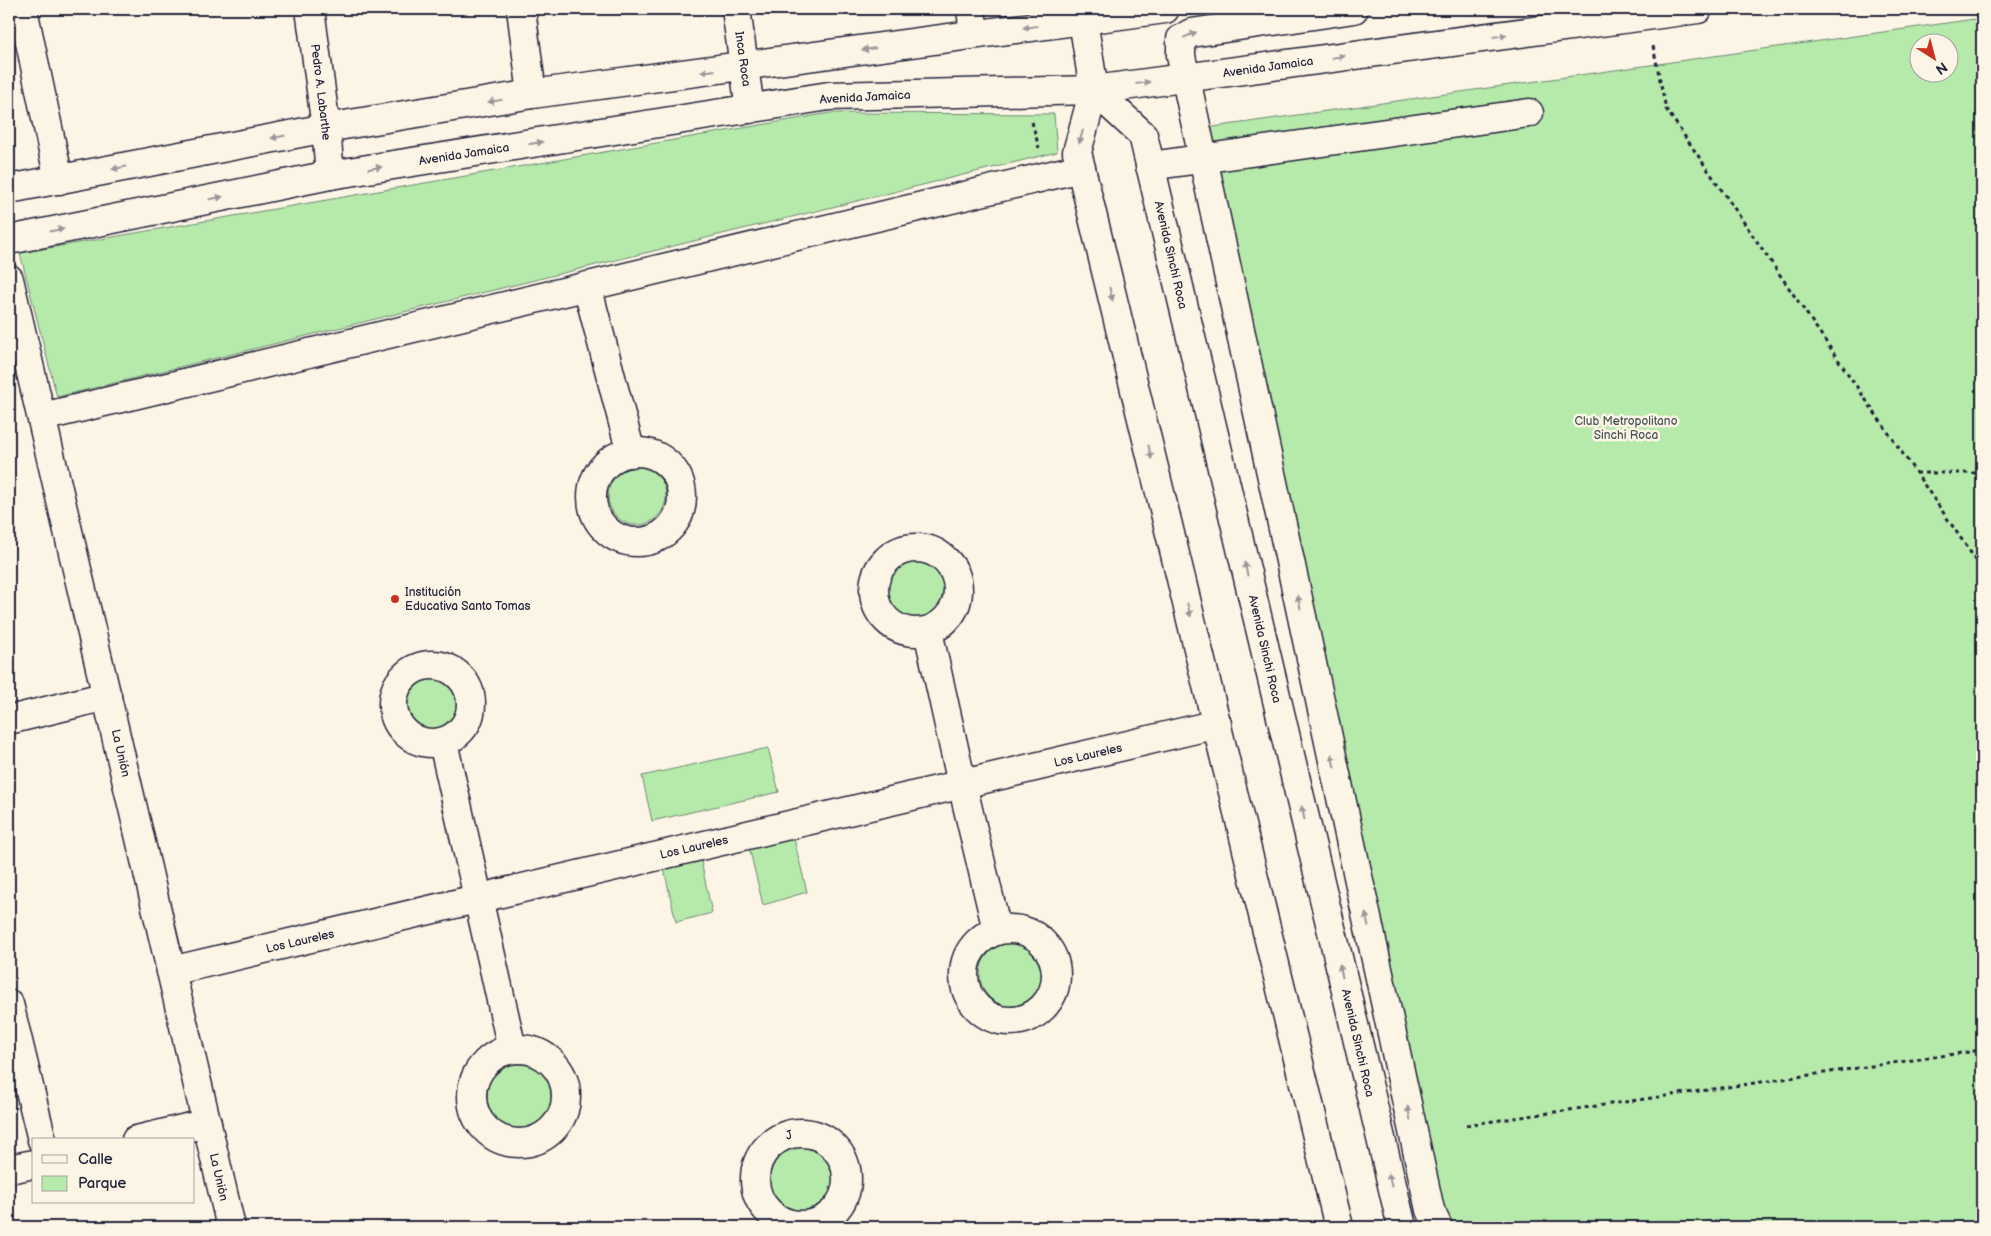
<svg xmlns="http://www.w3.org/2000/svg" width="1991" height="1236" font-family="'Balsamiq Sans',sans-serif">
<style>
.green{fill:#b6eaab;stroke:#6c8673;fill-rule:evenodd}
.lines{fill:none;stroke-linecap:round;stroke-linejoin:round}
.minor-casing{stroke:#22223b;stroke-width:31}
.major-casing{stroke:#22223b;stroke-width:31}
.path{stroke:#22223b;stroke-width:3;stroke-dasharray:4 4;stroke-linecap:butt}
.minor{stroke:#fcf5e5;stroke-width:28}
.major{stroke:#fcf5e5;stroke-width:28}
.oneway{fill:#9a9698}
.poi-dot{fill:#c8321e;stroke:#fcf5e5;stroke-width:2}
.labels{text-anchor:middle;stroke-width:5;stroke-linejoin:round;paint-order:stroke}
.street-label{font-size:12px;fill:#22223b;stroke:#fcf5e5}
.park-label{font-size:12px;fill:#475457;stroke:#fcf5e5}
.poi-label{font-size:12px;fill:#22223b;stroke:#fcf5e5;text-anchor:start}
</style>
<rect width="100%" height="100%" fill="#fcf5e5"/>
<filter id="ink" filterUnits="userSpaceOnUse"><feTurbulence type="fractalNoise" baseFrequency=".02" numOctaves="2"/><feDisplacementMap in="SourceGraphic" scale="10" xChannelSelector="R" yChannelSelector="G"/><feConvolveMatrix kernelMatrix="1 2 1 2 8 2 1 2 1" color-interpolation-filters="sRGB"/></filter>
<g filter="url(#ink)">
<g class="green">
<path d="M 1982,18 L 1982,1227 L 1445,1227 L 1199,129 ZM 1918,42 L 1948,42 L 1948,72 L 1918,72 Z"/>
<path d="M 830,113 L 1054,114 L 1057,152 L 57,397 L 20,253 Z"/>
<circle cx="637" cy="496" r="29"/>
<circle cx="917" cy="590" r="30"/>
<circle cx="433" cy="704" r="26"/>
<path d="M 768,748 L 779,792 L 652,821 L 642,776 Z"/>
<path d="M 793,835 L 807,892 L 763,905 L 749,847 Z"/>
<path d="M 701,861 L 712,913 L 676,922 L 664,869 Z"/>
<circle cx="1012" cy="975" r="32"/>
<circle cx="519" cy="1096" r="32"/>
<circle cx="801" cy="1179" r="32"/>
</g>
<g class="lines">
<g class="minor-casing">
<g id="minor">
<path d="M 23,9 L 59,180"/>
<path d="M 310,9 L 326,128 L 330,175"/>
<path d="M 521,9 L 532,94"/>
<path d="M 736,9 L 750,109"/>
<path d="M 971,9 L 974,34"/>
<path d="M 1354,9 L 1191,33 L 1181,39 L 1181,56 L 1430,1210 L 1438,1227"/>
<path d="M 1150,166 L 1529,113"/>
<path d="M 9,279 L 231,1227"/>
<path d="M 587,286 L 631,453"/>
<path d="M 42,417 L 1081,168"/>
<circle cx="637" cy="497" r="45"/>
<circle cx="916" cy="590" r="42"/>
<path d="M 928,631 L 962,784 L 997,930"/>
<circle cx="432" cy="704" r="39"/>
<path d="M 9,720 L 107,696"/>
<path d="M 443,742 L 512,1049"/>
<circle cx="1010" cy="975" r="46"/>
<path d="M 171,971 L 1217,724"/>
<path d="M 9,1004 L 42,1140"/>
<circle cx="519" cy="1096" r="47"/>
<circle cx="801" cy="1179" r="46"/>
<path d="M 136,1140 L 207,1123"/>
<path d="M 9,1169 L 34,1164"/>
</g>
</g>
<g class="major-casing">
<g id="major">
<path d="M 1083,20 L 1094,90 L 1077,152 L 1339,1227"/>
<path d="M 1094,90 L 1143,135 L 1402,1227"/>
<path d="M 9,189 L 326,128 L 532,94 L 1165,9"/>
<path d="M 9,240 L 330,175 L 829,96 L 1094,90 L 1698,9"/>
</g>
</g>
<g class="path">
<path d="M 1653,46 L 1666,109 L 1982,569"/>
<path d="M 1032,122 L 1039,148"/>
<path d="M 1916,473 L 1982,473"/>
<path d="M 1466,1125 L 1982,1050"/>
</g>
<use href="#minor" class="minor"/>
<use href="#major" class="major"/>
</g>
<defs><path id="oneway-solid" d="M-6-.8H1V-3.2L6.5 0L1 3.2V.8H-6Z" transform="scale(1.25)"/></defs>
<g class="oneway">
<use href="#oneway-solid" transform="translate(1030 27) rotate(173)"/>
<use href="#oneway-solid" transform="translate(1190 35) rotate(-23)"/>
<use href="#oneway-solid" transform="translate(1500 36) rotate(-8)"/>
<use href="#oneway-solid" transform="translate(869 49) rotate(172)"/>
<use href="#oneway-solid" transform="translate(1338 57) rotate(-8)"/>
<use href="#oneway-solid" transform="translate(708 71) rotate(172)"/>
<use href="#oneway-solid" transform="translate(1143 83) rotate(-8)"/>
<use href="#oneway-solid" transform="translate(495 101) rotate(171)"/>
<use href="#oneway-solid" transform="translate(278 137) rotate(169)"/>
<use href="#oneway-solid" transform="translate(1081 137) rotate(106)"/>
<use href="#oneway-solid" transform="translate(536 143) rotate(-9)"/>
<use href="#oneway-solid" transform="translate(119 168) rotate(169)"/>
<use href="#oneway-solid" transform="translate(375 168) rotate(-9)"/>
<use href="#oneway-solid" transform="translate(216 198) rotate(-11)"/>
<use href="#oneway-solid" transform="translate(57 230) rotate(-11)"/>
<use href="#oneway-solid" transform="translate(1111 294) rotate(76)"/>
<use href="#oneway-solid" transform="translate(1150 452) rotate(76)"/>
<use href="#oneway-solid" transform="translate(1246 569) rotate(-103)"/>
<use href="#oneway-solid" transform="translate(1299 602) rotate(-102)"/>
<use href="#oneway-solid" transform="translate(1189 610) rotate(76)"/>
<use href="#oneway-solid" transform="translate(1333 761) rotate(-102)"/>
<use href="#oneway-solid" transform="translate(1303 813) rotate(-103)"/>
<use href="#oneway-solid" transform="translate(1367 920) rotate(-102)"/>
<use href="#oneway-solid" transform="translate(1341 971) rotate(-103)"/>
<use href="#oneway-solid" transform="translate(1409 1113) rotate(-102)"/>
<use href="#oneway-solid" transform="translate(1390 1180) rotate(-103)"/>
</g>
</g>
<circle class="poi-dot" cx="395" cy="599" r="5"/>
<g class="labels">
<g class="street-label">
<text transform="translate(743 59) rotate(82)" y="4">Inca Roca</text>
<text transform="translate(1268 67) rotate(-8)" y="4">Avenida Jamaica</text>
<text transform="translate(321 92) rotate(83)" y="4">Pedro A. Labarthe</text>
<text transform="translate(865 97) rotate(-3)" y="4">Avenida Jamaica</text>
<text transform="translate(464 154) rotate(-9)" y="4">Avenida Jamaica</text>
<text transform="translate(1171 255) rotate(77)" y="4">Avenida Sinchi Roca</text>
<text transform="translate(1265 649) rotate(77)" y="4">Avenida Sinchi Roca</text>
<text transform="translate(121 753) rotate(77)" y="4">La Unión</text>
<text transform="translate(1088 755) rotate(-13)" y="4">Los Laureles</text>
<text transform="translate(694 847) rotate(-13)" y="4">Los Laureles</text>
<text transform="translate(300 941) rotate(-13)" y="4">Los Laureles</text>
<text transform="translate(1358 1043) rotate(77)" y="4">Avenida Sinchi Roca</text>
<text transform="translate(789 1135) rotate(-17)" y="4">J</text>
<text transform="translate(219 1177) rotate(77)" y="4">La Unión</text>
</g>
<g class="park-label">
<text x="1626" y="425">Club Metropolitano<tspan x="1626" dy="14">Sinchi Roca</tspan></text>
</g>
<g class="poi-label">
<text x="405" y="596">Institución<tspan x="405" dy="14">Educativa Santo Tomas</tspan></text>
</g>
</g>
<rect width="1991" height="1236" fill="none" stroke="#fcf5e5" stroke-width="30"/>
<rect x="15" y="15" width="1961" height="1206" fill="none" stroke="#22223b" stroke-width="2" filter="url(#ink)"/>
<rect x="32" y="1138" width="162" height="65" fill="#fcf5e5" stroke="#a5a1a1"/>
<rect x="42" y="1155" width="25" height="8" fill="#fcf5e5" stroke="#a5a1a1"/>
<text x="78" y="1164" font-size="15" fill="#22223b">Calle</text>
<rect x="42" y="1176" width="25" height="15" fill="#b6eaab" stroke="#a5a1a1"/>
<text x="78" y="1188" font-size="15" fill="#22223b">Parque</text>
<g transform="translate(1934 58) rotate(144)"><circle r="24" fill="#fcf5e5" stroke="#a5a1a1"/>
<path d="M0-4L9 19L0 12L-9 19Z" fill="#c8321e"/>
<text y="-8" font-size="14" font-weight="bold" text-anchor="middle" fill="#22223b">N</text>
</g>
</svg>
